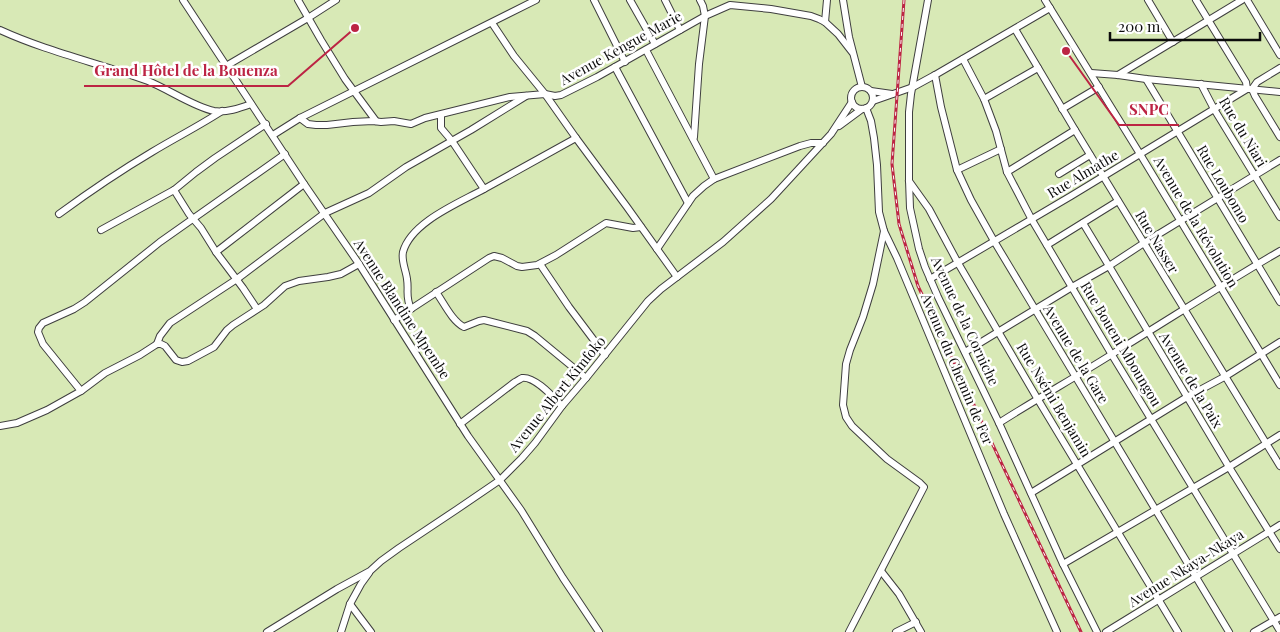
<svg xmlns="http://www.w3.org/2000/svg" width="1280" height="632" font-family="'Playfair Display',serif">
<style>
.green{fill:#d8e9b6}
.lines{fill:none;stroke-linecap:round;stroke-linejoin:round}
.minor-casing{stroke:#3f3f3f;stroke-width:8}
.minor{stroke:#fff;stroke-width:6}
.rail-casing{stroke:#bc2444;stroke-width:3}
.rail{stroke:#fff;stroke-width:1;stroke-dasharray:4;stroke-linecap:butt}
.labels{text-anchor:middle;stroke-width:5;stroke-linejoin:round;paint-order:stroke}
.street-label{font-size:14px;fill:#0c0c0c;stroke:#fff}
.leader{fill:none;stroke:#bc2444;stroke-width:2}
.callout-dot{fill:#bc2444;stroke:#fff;stroke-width:2}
.callout-label{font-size:15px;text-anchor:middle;font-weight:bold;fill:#bc2444;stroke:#fff;stroke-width:5;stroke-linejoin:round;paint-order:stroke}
</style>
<rect width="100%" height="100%" fill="#fff8eb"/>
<rect class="green" x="0" y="0" width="1280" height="632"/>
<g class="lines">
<g class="minor-casing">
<g id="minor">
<path d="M 183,0 L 304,184 L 359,264 L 468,436 L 521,510 L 563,578 L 599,632"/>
<path d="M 298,0 L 321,40 L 345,79 L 376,121"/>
<path d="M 594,0 L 625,62"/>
<path d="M 630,0 L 655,44"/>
<path d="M 665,0 L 680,30"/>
<path d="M 843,0 L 849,37 L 862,87"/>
<path d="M 928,0 L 911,94 L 909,112 L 909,180 L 910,208 L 919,249 L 925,267 L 938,297 L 999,423 L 1063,564 L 1097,632"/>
<path d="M 1045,0 L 1140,154 L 1280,385"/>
<path d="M 1148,0 L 1173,42"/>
<path d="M 1247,0 L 1280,55"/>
<path d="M 825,22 L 827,0"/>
<path d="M 492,23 L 514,56 L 545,94 L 576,138 L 627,207 L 677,277"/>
<path d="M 1015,29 L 1075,130 L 1280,466"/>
<path d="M 0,30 C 48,52 99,63 148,81 C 168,89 194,107 214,111 C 226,113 240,108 251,104"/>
<path d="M 646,50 L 714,179"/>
<path d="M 963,59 L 984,99 L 996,131 L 1007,172 L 1032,220 L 1112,355 L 1280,631"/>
<path d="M 226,66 L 308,18 L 336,0"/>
<path d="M 615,67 L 688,203"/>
<path d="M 1280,68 L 1257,82 L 1252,89 L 1255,96 L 1280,137"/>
<path d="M 1091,73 L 1118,75 L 1146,79 L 1280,92"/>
<path d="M 935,75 L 941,107 L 957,170 L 971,200 L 994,241 L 1229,632"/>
<path d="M 1118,75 L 1242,0"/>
<path d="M 1146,79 L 1280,302"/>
<path d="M 1201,84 L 1214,109 L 1280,217"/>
<circle cx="862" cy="98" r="11"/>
<path d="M 871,91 L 892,94"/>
<path d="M 984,99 L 1038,68"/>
<path d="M 873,101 L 913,87 L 935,75 L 1050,8"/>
<path d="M 866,108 L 871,121 L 874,138 L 877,165 L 879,212 L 884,231 L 897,258 L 1004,514 L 1057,632"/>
<path d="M 1062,109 L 1099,87"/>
<path d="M 441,115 L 441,128 L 452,141 L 484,189 L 576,138"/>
<path d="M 300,118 L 308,124 L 316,125 L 327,125 L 353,122 L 373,121 L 381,122 L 394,121 L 411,124 L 425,118 L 510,97 L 545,94 L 555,96 L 561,95 L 597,77 L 705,16 L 730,5 L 771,9 L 811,16 L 819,19 L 825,22 L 838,34 L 852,52"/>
<path d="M 839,126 L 862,109"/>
<path d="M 273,135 L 300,118 L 536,0"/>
<path d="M 694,137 L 699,64 L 705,16 L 703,6 L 700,0"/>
<path d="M 957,170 L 1001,149"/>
<path d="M 1007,172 L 1075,130"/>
<path d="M 1059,174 L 1090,155"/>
<path d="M 909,181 L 929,209 L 958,263 L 1037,398 L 1178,632"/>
<path d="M 174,190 L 189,214 L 201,228 L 216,252 L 243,288 L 257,309"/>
<path d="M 59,214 C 89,192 120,171 152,152 C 175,138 199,126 222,111"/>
<path d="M 1083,223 L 1109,266 L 1229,467 L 1280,549"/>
<path d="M 101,230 L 174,190 L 196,172 L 215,158 L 266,124"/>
<path d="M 1047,245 L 1118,201"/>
<path d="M 657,249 L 693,196 L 704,186 L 714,179 L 800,146 L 811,143 L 823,143"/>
<path d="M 216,252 L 304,184"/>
<path d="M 540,264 L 569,307 L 605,355"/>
<path d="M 930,279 L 1071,196 L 1247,89 L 1246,82 L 1196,0"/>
<path d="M 436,292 C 444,303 452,321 464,327 L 479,321 L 484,320 L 527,331 L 535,336 L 586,378"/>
<path d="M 411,309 C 405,296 409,291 407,279 C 406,270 401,261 403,252 C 411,222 459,203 484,189"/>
<path d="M 394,320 L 489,258 L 494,256 L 502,258 L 517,266 L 522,267 L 537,265 L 556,255 L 606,223 L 633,228 L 641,227"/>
<path d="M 157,344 L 160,336 L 170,323 L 237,279 L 325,213 L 369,193 L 406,167 L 471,130 L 526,96"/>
<path d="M 965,352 L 1072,287 L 1109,266 L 1144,243 L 1280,160"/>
<path d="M 81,391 L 43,344 L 38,332 L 39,328 L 43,323 L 74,309 L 85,302 L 160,242 L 285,154"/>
<path d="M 999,423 C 1038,398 1078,376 1117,351 C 1171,318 1225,283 1280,251"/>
<path d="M 460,424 L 515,382 C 517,381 520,379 522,378 C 535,376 554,398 562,406"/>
<path d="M 0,426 L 17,423 L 47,410 L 81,391 L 105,373 L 140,355 L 157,344 L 161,344 L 165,346 L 176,360 L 182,362 L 188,361 L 214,347 L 227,330 L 233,325 L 264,305 L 285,286 L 299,281 L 328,277 L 341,274 L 359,264"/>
<path d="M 1031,493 L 1187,397 L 1226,376 L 1280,342"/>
<path d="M 1063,564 L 1229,467 L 1280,435"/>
<path d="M 881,571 L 899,594 L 921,632"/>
<path d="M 350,604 L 371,632"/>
<path d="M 267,632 L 337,589 L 370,571 L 381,561 L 399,548 L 456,510 L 500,480 L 522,458 L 535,443 L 562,406 L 586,378 L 648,301 L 661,289 L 723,242 L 771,199 L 831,134 L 852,102"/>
<path d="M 341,632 L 350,604 L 361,584 L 369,573"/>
<path d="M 849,632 L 924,487 L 920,483 L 887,459 L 852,426 L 846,417 L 843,405 L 846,364 L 850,350 L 863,317 L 873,284 L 884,231"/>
<path d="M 896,632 L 916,622"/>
<path d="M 1106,632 L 1280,525"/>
<path d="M 1254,632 L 1280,617"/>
</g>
</g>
<use href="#minor" class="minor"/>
<g class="rail-casing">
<path id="rail" d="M 904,0 L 892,164 L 899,224 L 918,286 L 1081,632"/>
</g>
<use href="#rail" class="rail"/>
</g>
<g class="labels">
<g class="street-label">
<text transform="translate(621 48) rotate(-29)" y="5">Avenue Kengue Marie</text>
<text transform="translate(1243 132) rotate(59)" y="5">Rue du Niari</text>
<text transform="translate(1083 174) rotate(-31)" y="5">Rue Almathe</text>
<text transform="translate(1223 184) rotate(59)" y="5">Rue Loubomo</text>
<text transform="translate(1196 222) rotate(59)" y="5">Avenue de la Révolution</text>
<text transform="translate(1157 242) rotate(59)" y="5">Rue Nasser</text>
<text transform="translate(402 309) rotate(57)" y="5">Avenue Blandine Mpembe</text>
<text transform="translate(965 321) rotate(65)" y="5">Avenue de la Corniche</text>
<text transform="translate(1121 344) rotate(59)" y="5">Rue Boueni Mboungou</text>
<text transform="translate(1076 354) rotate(59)" y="5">Avenue de la Gare</text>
<text transform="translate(957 369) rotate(67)" y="5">Avenue du Chemin de Fer</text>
<text transform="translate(1191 380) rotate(59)" y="5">Avenue de la Paix</text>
<text transform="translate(557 394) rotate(-51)" y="5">Avenue Albert Kimfoko</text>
<text transform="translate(1054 400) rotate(59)" y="5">Rue Nsémi Benjamin</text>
<text transform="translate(1186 568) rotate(-32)" y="5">Avenue Nkaya-Nkaya</text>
</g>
</g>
<path class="leader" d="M355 28L288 86H84M1066 51L1119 125H1179"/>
<g class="callout-dot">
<circle cx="355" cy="28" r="5"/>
<circle cx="1066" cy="51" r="5"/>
</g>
<g class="callout-label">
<text x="186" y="76">Grand Hôtel de la Bouenza</text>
<text x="1149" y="115">SNPC</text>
</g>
<path d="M1110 32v8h150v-8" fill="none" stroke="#0c0c0c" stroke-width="2.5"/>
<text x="1118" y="32" font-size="15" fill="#0c0c0c" stroke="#ffffff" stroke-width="4" paint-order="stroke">200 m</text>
</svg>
